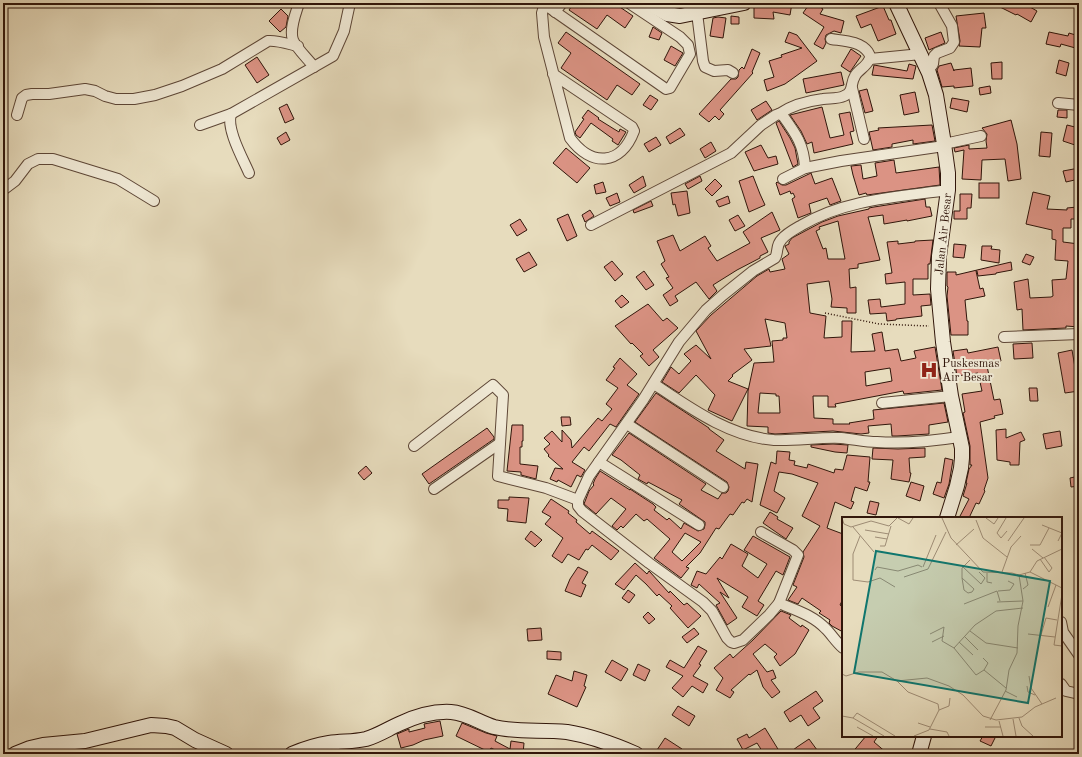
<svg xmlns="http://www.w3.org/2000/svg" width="1082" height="757" font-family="'Old Standard TT',serif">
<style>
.building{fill:#db9384;stroke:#30150a;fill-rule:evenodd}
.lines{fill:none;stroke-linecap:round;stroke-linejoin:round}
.street-casing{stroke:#5e4737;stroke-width:12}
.secondary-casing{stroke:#30150a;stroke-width:16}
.path{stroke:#30150a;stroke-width:1.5;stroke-dasharray:1 2;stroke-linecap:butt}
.street{stroke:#efe8d4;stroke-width:10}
.secondary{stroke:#efe8d4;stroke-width:14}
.labels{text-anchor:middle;stroke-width:4;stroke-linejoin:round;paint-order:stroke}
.street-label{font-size:12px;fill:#30150a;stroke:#efe8d4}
.poi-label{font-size:12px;fill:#30150a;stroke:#efe8d4;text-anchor:start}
.inset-road{fill:none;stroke:#9e8c75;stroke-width:1}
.view{fill:#0f766e;fill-opacity:0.15;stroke:#0f766e;stroke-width:2}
.inset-edge{fill:none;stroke:#30150a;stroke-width:2}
</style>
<rect width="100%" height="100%" fill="#e7dcbd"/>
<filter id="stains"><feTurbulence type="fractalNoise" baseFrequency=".005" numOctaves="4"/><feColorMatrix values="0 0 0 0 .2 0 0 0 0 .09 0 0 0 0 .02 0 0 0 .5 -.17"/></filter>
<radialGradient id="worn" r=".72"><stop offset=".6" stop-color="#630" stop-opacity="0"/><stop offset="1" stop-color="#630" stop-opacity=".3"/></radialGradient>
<g class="building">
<path d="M 574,3 L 614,3 L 633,16 L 625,28 L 607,15 L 597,29 L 569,10 Z"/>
<path d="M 754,3 L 771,4 L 792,3 L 790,15 L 773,12 L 774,19 L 754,18 Z"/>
<path d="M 810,3 L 814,3 L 823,9 L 820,14 L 844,21 L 841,33 L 834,31 L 826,35 L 825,39 L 826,43 L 823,49 L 814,44 L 824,27 L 803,13 Z"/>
<path d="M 992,3 L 1023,3 L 1037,11 L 1031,22 L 1017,14 L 1016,15 Z"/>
<path d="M 883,6 L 889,20 L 891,20 L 896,34 L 878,41 L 871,24 L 861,28 L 856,16 Z"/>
<path d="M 281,9 L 288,16 L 286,27 L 280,32 L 269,21 Z"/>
<path d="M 984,13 L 986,28 L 982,28 L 980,47 L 959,46 L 960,41 L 956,16 Z"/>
<path d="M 731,16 L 739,17 L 739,24 L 731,24 Z"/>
<path d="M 718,17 L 726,18 L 723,38 L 710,36 L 713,18 Z"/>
<path d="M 653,27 L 662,33 L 659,40 L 649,37 Z"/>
<path d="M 566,32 L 640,84 L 632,95 L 617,85 L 607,100 L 561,68 L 571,53 L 558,43 Z"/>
<path d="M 789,32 L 797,35 L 817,61 L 785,84 L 767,91 L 764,80 L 774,77 L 769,61 L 782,57 L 781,55 L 802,48 L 785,42 Z"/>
<path d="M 941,32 L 945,43 L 929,50 L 925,38 Z"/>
<path d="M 1049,32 L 1068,36 L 1069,33 L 1079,36 L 1079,49 L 1061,44 L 1060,47 L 1046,44 Z"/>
<path d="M 671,46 L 683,53 L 675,66 L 664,60 Z"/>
<path d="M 752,49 L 760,53 L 752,72 L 753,73 L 720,110 L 724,114 L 719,120 L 715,116 L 709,122 L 699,114 L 731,79 L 736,79 L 738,77 L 739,70 L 742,67 L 744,69 Z"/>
<path d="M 851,49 L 861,56 L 850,72 L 841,66 Z"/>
<path d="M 257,57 L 269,75 L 257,83 L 245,65 Z"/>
<path d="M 1059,60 L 1069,63 L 1066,76 L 1056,73 Z"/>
<path d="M 1002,62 L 1002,79 L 992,79 L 991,63 Z"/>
<path d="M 951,63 L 954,71 L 954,70 L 971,68 L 973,86 L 954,88 L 954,86 L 942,87 L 937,70 L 939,66 Z"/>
<path d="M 909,64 L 916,66 L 913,79 L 872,75 L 874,65 L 907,71 Z"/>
<path d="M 841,72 L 844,85 L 806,93 L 803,79 Z"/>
<path d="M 990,86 L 991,93 L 980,95 L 979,88 Z"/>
<path d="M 867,89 L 873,111 L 865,113 L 859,91 Z"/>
<path d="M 915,92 L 919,112 L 904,115 L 900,95 Z"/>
<path d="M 650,95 L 658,100 L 651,110 L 643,105 Z"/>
<path d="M 952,98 L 969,101 L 967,112 L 950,108 Z"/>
<path d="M 766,101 L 772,110 L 757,120 L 751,110 Z"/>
<path d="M 287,104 L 294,119 L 285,123 L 279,108 Z"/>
<path d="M 822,107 L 830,138 L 844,135 L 839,114 L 850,112 L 854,131 L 850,132 L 853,144 L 814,153 L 812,142 L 807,144 L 801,131 L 790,115 Z"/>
<path d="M 588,110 L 599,118 L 598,119 L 614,129 L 619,132 L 620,129 L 626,132 L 618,145 L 612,141 L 613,139 L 591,123 L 580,138 L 576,135 L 575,132 L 584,119 L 582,118 Z"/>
<path d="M 1058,110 L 1067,110 L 1067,118 L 1057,117 Z"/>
<path d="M 1011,120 L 1017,144 L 1021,179 L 1008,181 L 1005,159 L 982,160 L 981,180 L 962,179 L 964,150 L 955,152 L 954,148 L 969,145 L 969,149 L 987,148 L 986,141 L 987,134 L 982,128 Z"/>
<path d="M 779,121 L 790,138 L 795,148 L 798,164 L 793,167 L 776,123 Z"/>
<path d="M 932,125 L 935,141 L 913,144 L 913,140 L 892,144 L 892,147 L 873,150 L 869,132 L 879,130 L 878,128 Z"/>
<path d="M 1067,125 L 1079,128 L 1075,145 L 1063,141 Z"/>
<path d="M 680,128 L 685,135 L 670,144 L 666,137 Z"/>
<path d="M 286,132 L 290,140 L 281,145 L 277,138 Z"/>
<path d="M 1041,132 L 1052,133 L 1050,157 L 1039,156 Z"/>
<path d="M 656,137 L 661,145 L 649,152 L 644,144 Z"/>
<path d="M 711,142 L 716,151 L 705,158 L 700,149 Z"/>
<path d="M 761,145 L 768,158 L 776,156 L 778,164 L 754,171 L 745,152 Z"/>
<path d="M 566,148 L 590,168 L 577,183 L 553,163 Z"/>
<path d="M 894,160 L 896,173 L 939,167 L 940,185 L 867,195 L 866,193 L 859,195 L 853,175 L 851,166 L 861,165 L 863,179 L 877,176 L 875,163 Z"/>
<path d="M 1079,168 L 1079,179 L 1066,182 L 1063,171 Z"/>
<path d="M 811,173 L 815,184 L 832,178 L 841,201 L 830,205 L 827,198 L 809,204 L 811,213 L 798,218 L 792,199 L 795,197 L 793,193 L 791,194 L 790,191 L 780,195 L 776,183 L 777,182 L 782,185 L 786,185 Z"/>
<path d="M 643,176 L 646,186 L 634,193 L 629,185 Z"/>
<path d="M 700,176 L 702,181 L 688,189 L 685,184 Z"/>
<path d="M 753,176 L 760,194 L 765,205 L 749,212 L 739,181 Z"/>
<path d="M 715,179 L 722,186 L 712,196 L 705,189 Z"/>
<path d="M 603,182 L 606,192 L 596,194 L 594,185 Z"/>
<rect x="979" y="183" width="20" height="15"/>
<path d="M 687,191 L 690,213 L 678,216 L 675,204 L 673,205 L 671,193 Z"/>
<path d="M 1033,192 L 1050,196 L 1047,209 L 1067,210 L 1067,208 L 1077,207 L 1077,219 L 1071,219 L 1071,228 L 1063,228 L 1063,242 L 1079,244 L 1079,327 L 1066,326 L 1066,328 L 1023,330 L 1022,309 L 1017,310 L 1014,282 L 1028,279 L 1030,298 L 1051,297 L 1053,296 L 1052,280 L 1066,279 L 1068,261 L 1055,260 L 1056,240 L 1052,239 L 1052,230 L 1026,224 Z"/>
<path d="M 617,193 L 620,202 L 610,206 L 606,198 Z"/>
<path d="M 960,194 L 972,194 L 971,208 L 967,208 L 967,219 L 954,219 L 954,211 L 960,211 Z"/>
<path d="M 728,196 L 730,203 L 719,207 L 716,201 Z"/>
<path d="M 925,199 L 926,207 L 930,207 L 932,216 L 907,221 L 907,220 L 884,224 L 883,215 L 868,217 L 880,260 L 858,264 L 858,268 L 849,269 L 850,288 L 856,287 L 856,313 L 847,313 L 847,308 L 831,307 L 832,299 L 829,281 L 807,284 L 810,313 L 826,316 L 824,338 L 842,337 L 842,321 L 852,321 L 851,352 L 875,351 L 872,334 L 882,332 L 885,351 L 898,349 L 901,361 L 916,358 L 914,351 L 935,347 L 942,390 L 904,394 L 903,391 L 835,404 L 836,407 L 828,407 L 828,396 L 813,396 L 814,418 L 833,419 L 833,424 L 850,424 L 849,423 L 874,419 L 873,410 L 944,403 L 948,422 L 929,425 L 929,434 L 897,436 L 892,436 L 891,424 L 868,426 L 869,433 L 861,434 L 833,431 L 775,434 L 768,433 L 768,427 L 747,426 L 748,391 L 754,363 L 774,362 L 772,341 L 783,340 L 783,338 L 787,338 L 785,323 L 765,319 L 771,346 L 744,349 L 752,360 L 732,375 L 733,376 L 728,381 L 748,389 L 732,421 L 708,410 L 715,395 L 696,375 L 679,393 L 662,382 L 671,367 L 679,374 L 691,361 L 684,354 L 696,345 L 711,359 L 696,331 L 711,315 L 757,276 L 769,269 L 770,272 L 785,269 L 782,259 L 789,254 L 785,246 L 789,244 L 789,242 L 792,238 L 822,222 L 838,216 L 869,209 L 869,208 L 874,207 ZM 838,221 L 845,259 L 828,259 L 826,248 L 823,249 L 816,231 L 820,229 L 819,227 ZM 890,368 L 892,381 L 866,386 L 865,372 ZM 760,393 L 776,394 L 776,396 L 779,396 L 780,413 L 758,413 Z"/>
<path d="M 651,201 L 653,206 L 634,213 L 633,210 Z"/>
<path d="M 590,210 L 594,216 L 585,222 L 582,215 Z"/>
<path d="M 772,212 L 780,230 L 761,238 L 768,252 L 760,256 L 760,258 L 737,270 L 713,285 L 717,291 L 709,299 L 696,282 L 675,296 L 678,301 L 670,306 L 663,295 L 673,288 L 666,278 L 669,277 L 661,264 L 665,261 L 657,241 L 673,235 L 680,251 L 705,236 L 711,246 L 708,248 L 717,261 L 750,243 L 743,232 Z"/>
<path d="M 568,214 L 577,236 L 567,241 L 557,219 Z"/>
<path d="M 738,215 L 745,226 L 735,231 L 729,220 Z"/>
<path d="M 520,219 L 527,230 L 517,236 L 510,225 Z"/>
<path d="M 933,240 L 930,264 L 928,264 L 928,279 L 913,279 L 913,295 L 930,294 L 931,305 L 921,306 L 922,316 L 896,319 L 896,320 L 887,321 L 886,313 L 870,314 L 868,300 L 880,299 L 881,307 L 905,304 L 905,282 L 886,284 L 885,274 L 892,273 L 887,242 L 898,241 L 898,244 L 915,242 L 915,241 Z"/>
<path d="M 954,244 L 966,245 L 964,258 L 953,257 Z"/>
<path d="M 982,246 L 992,246 L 991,249 L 1000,250 L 999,263 L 981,260 Z"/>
<path d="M 529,252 L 537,265 L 524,272 L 516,259 Z"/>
<path d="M 1026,254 L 1034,257 L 1030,265 L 1022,262 Z"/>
<path d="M 612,261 L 623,274 L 615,281 L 604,267 Z"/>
<path d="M 1011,262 L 1012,270 L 996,273 L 996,274 L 978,276 L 977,271 L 976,271 L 980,289 L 983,288 L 985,296 L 965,300 L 967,321 L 968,321 L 968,335 L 951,335 L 947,296 L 948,287 L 947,286 L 947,272 L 956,272 L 956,275 Z"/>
<path d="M 644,271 L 654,285 L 646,290 L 636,277 Z"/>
<path d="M 622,295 L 629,302 L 621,308 L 615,301 Z"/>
<path d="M 648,304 L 663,321 L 667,318 L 678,328 L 653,350 L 659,357 L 649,366 L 640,356 L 643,354 L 632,343 L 631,344 L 615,326 Z"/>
<path d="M 1032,343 L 1033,358 L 1014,359 L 1013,344 Z"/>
<path d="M 998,347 L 1001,361 L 987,364 L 987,366 L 994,400 L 1000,399 L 1003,414 L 994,416 L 995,418 L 980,422 L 988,478 L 984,490 L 985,491 L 979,504 L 976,503 L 969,518 L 959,518 L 969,499 L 963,496 L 967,483 L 966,483 L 969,469 L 972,465 L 970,465 L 970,446 L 963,413 L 965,412 L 962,394 L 982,391 L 978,373 L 957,376 L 953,351 L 967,349 L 968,353 Z"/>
<path d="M 1072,350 L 1079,391 L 1065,393 L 1058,353 Z"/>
<path d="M 620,358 L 637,374 L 627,385 L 639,394 L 616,427 L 610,424 L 589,451 L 584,447 L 572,462 L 585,470 L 581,477 L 577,475 L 571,487 L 558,480 L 557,482 L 550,479 L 555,468 L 563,469 L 548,456 L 549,455 L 544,449 L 550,444 L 544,438 L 552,431 L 562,442 L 562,430 L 571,440 L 572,448 L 598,418 L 602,421 L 612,409 L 606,404 L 618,388 L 606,380 L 615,368 L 613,367 Z"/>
<path d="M 1029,388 L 1037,388 L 1038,401 L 1030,401 Z"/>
<path d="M 656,393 L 709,428 L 709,429 L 724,440 L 716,451 L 745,469 L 746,462 L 758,464 L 752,502 L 747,499 L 744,503 L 742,502 L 733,515 L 730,514 L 719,529 L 716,528 L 700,553 L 686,567 L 689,568 L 681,578 L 654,558 L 670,539 L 647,519 L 644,521 L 636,514 L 623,528 L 621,526 L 617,530 L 612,526 L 626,509 L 611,498 L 596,514 L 584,504 L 589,491 L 594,485 L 593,484 L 595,479 L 600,471 L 630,490 L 630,489 L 653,504 L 656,507 L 654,510 L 667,520 L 669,518 L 681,529 L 684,523 L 698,531 L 704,529 L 705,525 L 705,522 L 679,504 L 682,500 L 648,482 L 647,484 L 638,479 L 640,475 L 621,460 L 612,455 L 629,433 L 706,484 L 701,490 L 718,499 L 722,493 L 726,493 L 728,491 L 729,487 L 727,482 L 635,422 ZM 685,533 L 701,542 L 682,561 L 672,552 Z"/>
<path d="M 561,417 L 570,417 L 571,425 L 562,426 Z"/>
<path d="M 512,425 L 523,425 L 523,441 L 522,441 L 522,447 L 520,447 L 520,464 L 538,466 L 536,479 L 521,475 L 521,472 L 507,471 Z"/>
<path d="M 487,428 L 494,437 L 494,439 L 429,484 L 422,474 Z"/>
<path d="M 1006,429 L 1006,438 L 1021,432 L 1025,440 L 1020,442 L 1019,465 L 1010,465 L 1010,462 L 997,460 L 996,430 Z"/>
<path d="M 1060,431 L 1062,446 L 1046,449 L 1043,434 Z"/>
<path d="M 833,444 L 848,445 L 847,453 L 835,452 L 811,447 L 811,445 Z"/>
<path d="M 873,448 L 898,449 L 925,448 L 925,457 L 909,458 L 910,473 L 911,473 L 909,482 L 891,479 L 893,460 L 872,459 Z"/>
<path d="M 777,451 L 790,452 L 789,460 L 795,461 L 794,465 L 807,468 L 808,464 L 834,473 L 835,469 L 843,470 L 847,455 L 870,457 L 868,482 L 870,482 L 867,491 L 855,487 L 851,501 L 854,502 L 851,509 L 835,502 L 827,528 L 843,534 L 843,599 L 840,605 L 843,607 L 843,632 L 832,626 L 829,623 L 830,620 L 819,613 L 821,611 L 802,598 L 798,604 L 788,600 L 797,587 L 793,585 L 804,557 L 803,552 L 820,526 L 802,516 L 818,483 L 792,474 L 779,472 L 774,491 L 785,498 L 777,513 L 760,505 L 771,462 L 776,464 Z"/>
<path d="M 945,458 L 953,460 L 949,484 L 944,498 L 933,494 L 937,482 L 941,483 Z"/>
<path d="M 366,466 L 372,473 L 364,480 L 358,473 Z"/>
<path d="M 1079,476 L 1079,486 L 1071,487 L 1070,478 Z"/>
<path d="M 911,482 L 924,486 L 920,501 L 906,496 Z"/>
<path d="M 509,497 L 529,498 L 526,523 L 507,521 L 508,509 L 498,508 L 498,500 L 509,500 Z"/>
<path d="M 551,499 L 569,511 L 568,513 L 577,520 L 576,522 L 590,534 L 592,531 L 619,551 L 611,560 L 592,545 L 588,550 L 586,549 L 579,560 L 568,554 L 562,563 L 552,556 L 563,538 L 545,524 L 551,517 L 542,512 Z"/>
<path d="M 870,501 L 879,503 L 876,515 L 867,513 Z"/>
<path d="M 770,512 L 778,517 L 777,519 L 793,528 L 786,539 L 763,523 Z"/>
<path d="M 531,531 L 542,540 L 535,547 L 525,539 Z"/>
<path d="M 753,536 L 790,557 L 783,575 L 776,571 L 758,601 L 764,605 L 757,616 L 742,607 L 748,597 L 717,578 L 729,598 L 720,592 L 737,618 L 727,625 L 716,605 L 720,603 L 699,584 L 697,588 L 691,585 L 697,571 L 706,574 L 720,557 L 722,559 L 731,544 L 748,554 L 742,566 L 758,578 L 767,564 L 744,550 Z"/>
<path d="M 635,563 L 647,574 L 649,571 L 650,572 L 669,593 L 670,591 L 684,605 L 687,603 L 701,616 L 688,628 L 670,608 L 672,606 L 659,594 L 657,596 L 646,584 L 636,575 L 624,590 L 615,584 Z"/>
<path d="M 578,567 L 588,572 L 582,583 L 586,585 L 581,597 L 565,591 L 570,579 Z"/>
<path d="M 628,590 L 635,595 L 629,603 L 622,598 Z"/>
<path d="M 781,611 L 791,615 L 789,618 L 801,627 L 802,625 L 809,630 L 795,654 L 780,666 L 774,657 L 777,654 L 765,644 L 753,654 L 767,672 L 773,670 L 776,678 L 771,680 L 780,692 L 772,698 L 763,687 L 757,670 L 750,675 L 749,674 L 731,690 L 734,692 L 730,698 L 716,690 L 723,678 L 714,668 L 730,654 L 733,658 L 753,640 Z"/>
<path d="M 648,612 L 655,619 L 649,624 L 643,617 Z"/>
<path d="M 541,628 L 542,640 L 528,641 L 527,629 Z"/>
<path d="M 694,628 L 699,634 L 687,643 L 682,637 Z"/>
<path d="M 698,646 L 707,651 L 699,664 L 701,665 L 693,676 L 708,684 L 703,693 L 692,686 L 683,697 L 672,688 L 683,676 L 666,667 L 670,660 L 684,668 Z"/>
<path d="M 547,651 L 561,652 L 561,660 L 547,659 Z"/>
<path d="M 612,660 L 628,669 L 621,681 L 605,672 Z"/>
<path d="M 638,664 L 650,670 L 645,681 L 633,675 Z"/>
<path d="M 574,671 L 587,675 L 584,686 L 586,687 L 577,707 L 548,694 L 556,675 L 572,681 Z"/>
<path d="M 816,691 L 823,701 L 813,708 L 820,718 L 808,726 L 801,715 L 790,722 L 784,712 Z"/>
<path d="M 678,706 L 695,716 L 689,726 L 672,715 Z"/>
<path d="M 440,721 L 443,736 L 424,740 L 413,745 L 401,748 L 397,734 L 409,729 L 409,732 L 425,728 L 424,724 Z"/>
<path d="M 462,723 L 486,733 L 497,736 L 495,741 L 510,749 L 511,741 L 524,743 L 523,754 L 503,754 L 491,748 L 489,752 L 456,736 Z"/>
<path d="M 765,728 L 781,754 L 764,754 L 757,743 L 743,750 L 737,739 L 747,734 L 749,738 Z"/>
<path d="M 866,736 L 878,736 L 874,742 L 888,754 L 851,754 Z"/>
<path d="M 983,736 L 996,736 L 991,746 L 980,741 Z"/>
<path d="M 665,738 L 682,749 L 678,754 L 663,754 L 657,750 Z"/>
<path d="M 809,739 L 820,754 L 788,754 L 797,747 Z"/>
</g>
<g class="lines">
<g class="street-casing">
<g id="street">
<path d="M 299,3 C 296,13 289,29 293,40 C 296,48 309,60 314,67"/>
<path d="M 545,3 L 542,13 L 544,37 L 570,138 C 591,167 621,166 634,131 L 632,127 L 553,74"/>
<path d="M 544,4 L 666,89 L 670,88 L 690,54 L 688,45 L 680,37 L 629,3"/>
<path d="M 555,12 L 562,3"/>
<path d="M 697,13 L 703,61 L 705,67 L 714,71 L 728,70 L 733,73"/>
<path d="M 870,59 L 921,54"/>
<path d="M 928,71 L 933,64 L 934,56 L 937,53 L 950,48 L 954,42 L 952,26 L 939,3"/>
<path d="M 852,88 L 864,139"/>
<path d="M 1058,103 L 1079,105"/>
<path d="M 231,114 C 226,129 243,159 249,173"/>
<path d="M 779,114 C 792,105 807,101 823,99 C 829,98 838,99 844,96 C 854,92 850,84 855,76 C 858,70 866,67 869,60 C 871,57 870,55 868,52 C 860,41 844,41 831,39"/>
<path d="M 17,115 L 22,98 L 26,95 L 32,94 L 49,94 L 85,89 L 95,91 L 105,96 L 116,99 L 134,99 L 155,95 L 182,86 L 222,69 L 268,41 C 276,40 289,44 298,46"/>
<path d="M 200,125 L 231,114 L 333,56 L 344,31 L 350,3"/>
<path d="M 944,144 L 981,136"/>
<path d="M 783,179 L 805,168 L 841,161 L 944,146"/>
<path d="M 3,190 L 15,181 L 28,164 L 38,159 L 53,159 L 118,179 L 154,201"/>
<path d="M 591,225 L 731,153 L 761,125 L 776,115 L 779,114 L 783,116 C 796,134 804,145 805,168"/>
<path d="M 1004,337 L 1079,334"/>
<path d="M 654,384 C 690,408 730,437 774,440 C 796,441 819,437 841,438 C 853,439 865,442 877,442 C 904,444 933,441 959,437"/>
<path d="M 882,403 L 951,396"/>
<path d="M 627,424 L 723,487"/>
<path d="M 414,446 L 493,385 L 503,395 L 498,476 L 546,488 L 578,500"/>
<path d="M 599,462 L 699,525"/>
<path d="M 434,489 L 500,443"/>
<path d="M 761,532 L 793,550 L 798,555 L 779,603 L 769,615 L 743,640 L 734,643 L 731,642 L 727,638 L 712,611 L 703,602 L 649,563 L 582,511 L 578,506 L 578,500 L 589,476 L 643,400 L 679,342 L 706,310 L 723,295 L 753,271 L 775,258 C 779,251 775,246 782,239 C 787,233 795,229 802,225 C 846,199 898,197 948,190"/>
<path d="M 779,603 C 795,610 813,615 826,629 C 832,635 836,642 843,648"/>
<path d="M 1061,622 L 1063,632 L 1079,655"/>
<path d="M 1061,684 L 1066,691 L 1079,694"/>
</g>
</g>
<g class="secondary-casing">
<g id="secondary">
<path d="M 648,3 L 667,14 L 680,16 L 744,3"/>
<path d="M 896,3 L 929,73 L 936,95 L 944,144 L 948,173 L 948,190 L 939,256 L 938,289 L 943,342 L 951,396 L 962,448 L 962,458 L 961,468 L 957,486 L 947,518"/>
<path d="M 15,754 L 30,748 L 43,745 L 85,741 L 151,725 L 166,726 L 175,728 L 195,740 L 226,754"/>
<path d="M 292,754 C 304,749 316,745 329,743 C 342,741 353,742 366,739 C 377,736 388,729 399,724 C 414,717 434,711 451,712 C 467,713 480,723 494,727 C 518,733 542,729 567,732 C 591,736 613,744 636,754"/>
<path d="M 919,754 L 924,736"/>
</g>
</g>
<path class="path" d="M 825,313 L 879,324 L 929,326"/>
<use href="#street" class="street"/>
<use href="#secondary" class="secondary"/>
</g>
<defs>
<g id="hospital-bare" transform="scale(1.38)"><path d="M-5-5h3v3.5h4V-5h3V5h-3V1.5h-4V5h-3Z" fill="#8f2418" stroke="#efe8d4" stroke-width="2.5" paint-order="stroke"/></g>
</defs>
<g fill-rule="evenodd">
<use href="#hospital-bare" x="929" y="370"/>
</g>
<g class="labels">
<g class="street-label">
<text transform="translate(943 234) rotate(-84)" y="4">Jalan Air Besar</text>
</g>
<g class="poi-label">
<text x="942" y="367">Puskesmas<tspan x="942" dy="14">Air Besar</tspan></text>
</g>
</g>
<g transform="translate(842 517)">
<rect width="220" height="220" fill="#e7dcbd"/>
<path class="inset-road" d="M 0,1 L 2,7 L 9,10 L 29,4 L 47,9 L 55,1M 56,1 L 67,7 L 71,1M 100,1 L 109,21 L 141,55 L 170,56 L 177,58M 144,1 L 152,7 L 156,1M 164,1 L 155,16 L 159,21 L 165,14M 134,3 L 141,21 L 165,40M 200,8 L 220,16 L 216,24M 11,10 L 32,35M 23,13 L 47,17M 18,19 L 11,37 L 11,63 L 26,65 L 38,61 L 53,70M 33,20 L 45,22M 166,24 L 182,1M 114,28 L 132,12M 188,28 L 198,28 L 207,11M 38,29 L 43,29 L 49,9M 190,32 L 201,41M 198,42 L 207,55 L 210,51 L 202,40M 81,50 L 94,18M 121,50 L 139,67 L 143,61 L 137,55M 33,53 L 35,50 L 56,54 L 76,48 L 80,50M 160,55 L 169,30 L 179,19M 188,55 L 220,71M 145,56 L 145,65 L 150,66M 177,58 L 188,55 L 195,44 L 220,32M 62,60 L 86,52 L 104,15M 120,61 L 132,72 L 130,75 L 126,76 L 122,73 L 120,61 L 120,51 L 128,43M 181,72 L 186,68 L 183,56M 156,74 L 168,73 L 172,67 L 166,64M 220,77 L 212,128 L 220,129M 155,85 L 181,84M 122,87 L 155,74 L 158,84M 206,90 L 214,68M 128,114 L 144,126 L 176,131M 88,117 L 102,110 L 100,124 L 112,131M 186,117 L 213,120M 199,118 L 204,101 L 215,103M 123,120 L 136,133M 90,125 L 102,119M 117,125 L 131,138M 141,141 L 146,146 L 142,153 L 134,158 L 112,131 L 133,108 L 154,94 L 181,91M 142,153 L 164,171M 0,157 L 4,159 L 17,155 L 40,155 L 55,164 L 66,175 L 96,187 L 97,193 L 87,213 L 72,219M 187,159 L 189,171 L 200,187M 55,164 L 85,161 L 107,169 L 121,178 L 141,199 L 154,203 L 180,200 L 193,190 L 214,181M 185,169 L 186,175 L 193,178M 163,174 L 175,180M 97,193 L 107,189 L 108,181M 0,199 L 11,201 L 42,219M 11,201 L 15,196 L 53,219M 177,201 L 180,209 L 191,219M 171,202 L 174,219M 148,203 L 164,173 L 167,153 L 175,136 L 176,109 L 181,84 L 177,58M 157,204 L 161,219M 76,206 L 88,210M 15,210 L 31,219M 143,210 L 159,210M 88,212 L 105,215 L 107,219"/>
<path class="view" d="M 34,34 L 208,64 L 186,186 L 12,156 Z"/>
<rect width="220" height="220" class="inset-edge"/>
</g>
<rect width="1082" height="757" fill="none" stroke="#e7dcbd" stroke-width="16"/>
<rect x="4" y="4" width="1074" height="749" fill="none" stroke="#30150a" stroke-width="2"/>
<rect x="8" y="8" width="1066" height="741" fill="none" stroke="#30150a"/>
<rect width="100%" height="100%" filter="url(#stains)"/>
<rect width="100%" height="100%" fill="url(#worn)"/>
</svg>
